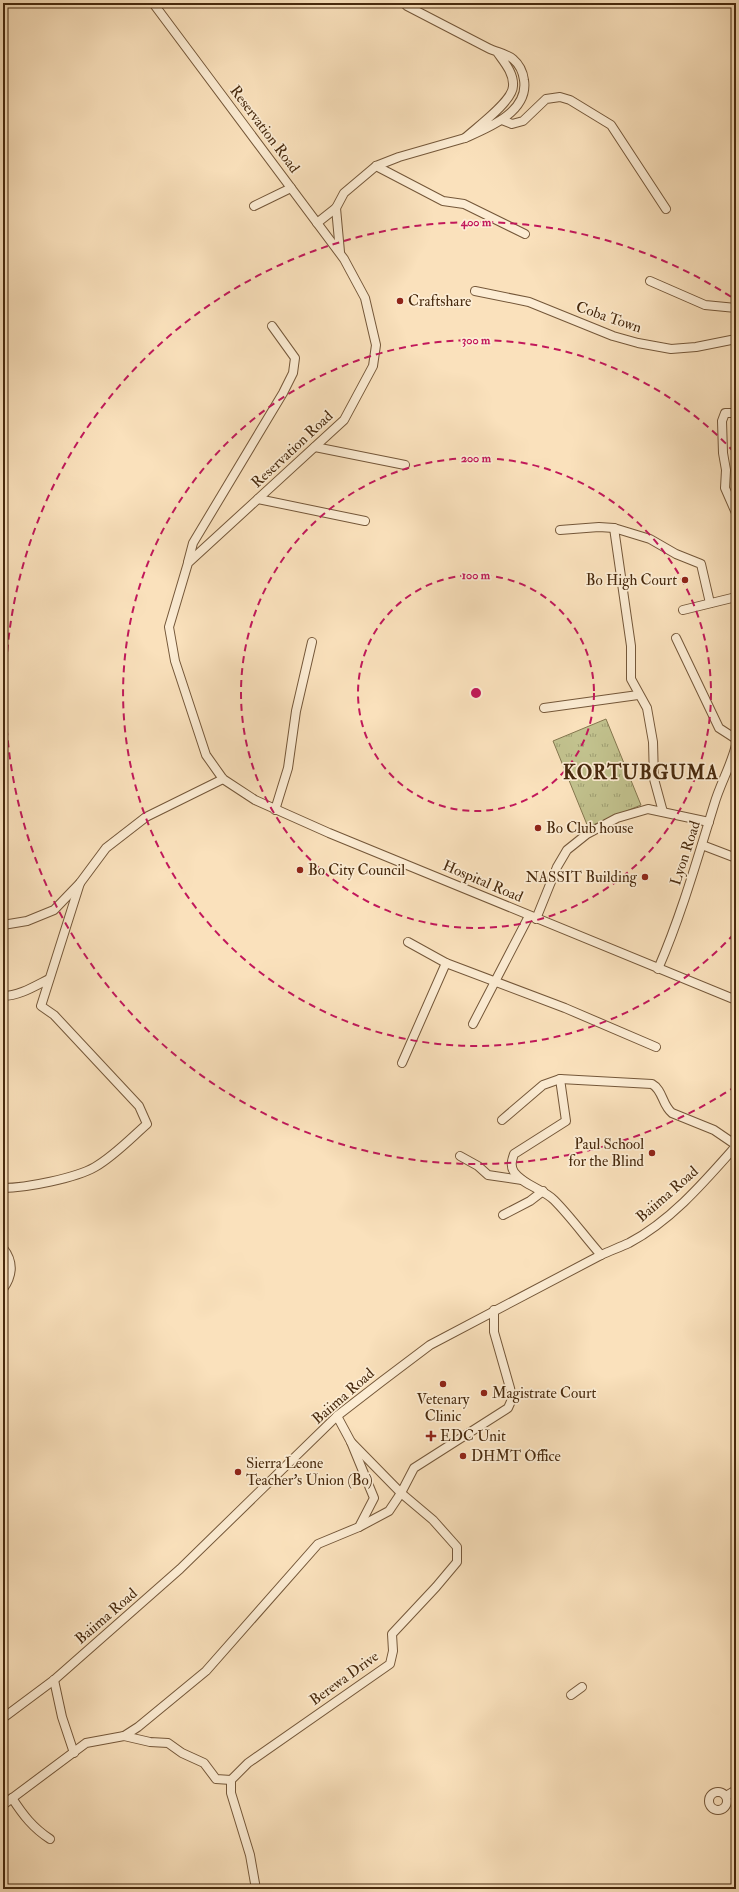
<svg xmlns="http://www.w3.org/2000/svg" width="739" height="1892" font-family="'IM FELL Double Pica',serif">
<style>
.grass{fill:url(#grass-tufts);stroke:#84764e}
.lines{fill:none;stroke-linecap:round;stroke-linejoin:round}
.minor-casing{stroke:#745739;stroke-width:10}
.minor{stroke:#fcecd3;stroke-width:8}
.ring{fill:none;stroke:#c2185b;stroke-width:2;stroke-dasharray:7 5}
.poi-dot{fill:#8f2418;stroke:#fcecd3;stroke-width:1.5}
.labels{text-anchor:middle;stroke-width:3.5;stroke-linejoin:round;paint-order:stroke}
.street-label{font-size:15px;fill:#47290d;stroke:#fcecd3}
.poi-label{font-size:15px;fill:#47290d;stroke:#fcecd3;text-anchor:start}
.district-label{font-size:19px;font-weight:bold;letter-spacing:1px;fill:#47290d;stroke:#fcecd3}
.centre{fill:#c2185b;stroke:#fcecd3;stroke-width:2}
.ring-label{font-size:12px;text-anchor:middle;font-weight:bold;fill:#c2185b;stroke:#fcecd3;stroke-width:3.5;stroke-linejoin:round;paint-order:stroke}
</style>
<defs>
<pattern id="grass-tufts" width="24" height="20" patternUnits="userSpaceOnUse"><rect width="24" height="20" fill="#c2c28e"/><path d="M3 7l-1-3M5 7V3M7 7l1-3M15 17l-1-3M17 17v-4M19 17l1-3" fill="none" stroke="#9f9e72"/></pattern>
</defs>
<rect width="100%" height="100%" fill="#fae1bc"/>
<filter id="stains"><feTurbulence type="fractalNoise" baseFrequency=".005" numOctaves="4"/><feColorMatrix values="0 0 0 0 .2 0 0 0 0 .09 0 0 0 0 .02 0 0 0 .5 -.17"/></filter>
<radialGradient id="worn" r=".72"><stop offset=".6" stop-color="#630" stop-opacity="0"/><stop offset="1" stop-color="#630" stop-opacity=".3"/></radialGradient>
<path class="grass" d="M 606,719 L 641,805 L 588,827 L 553,741 Z"/>
<g class="lines">
<g class="minor-casing">
<g id="minor">
<path d="M 153,3 L 344,259 L 365,298 L 376,345 L 373,366 L 344,420 L 188,563 L 169,627 L 175,661 L 206,755 L 223,779 L 255,800 L 329,833 L 736,1000"/>
<path d="M 404,3 L 407,6 C 434,20 461,34 488,48 C 496,52 507,54 513,59 C 520,65 523,72 524,80 C 529,112 488,128 465,138 C 477,127 513,101 513,86 C 514,73 504,62 497,52"/>
<path d="M 502,120 L 512,124 L 523,121 L 546,99 L 560,97 L 570,100 L 611,125 L 666,209"/>
<path d="M 376,166 L 443,201 L 464,204 L 525,234"/>
<path d="M 254,206 L 291,188"/>
<path d="M 336,208 L 340,252"/>
<path d="M 317,223 L 336,208 L 344,193 L 376,166 L 399,157 L 465,138"/>
<path d="M 650,281 L 705,305 L 736,308"/>
<path d="M 475,291 L 529,302 L 613,336 L 638,343 L 671,349 L 696,347 L 736,339"/>
<path d="M 736,413 L 725,413 L 722,421 L 723,453 L 726,470 L 725,488 L 736,513"/>
<path d="M 315,447 L 405,465"/>
<path d="M 258,499 L 365,521"/>
<path d="M 614,528 L 631,646 L 631,679 L 647,708 L 653,742 L 654,779 L 663,812"/>
<path d="M 560,530 L 599,527 L 614,528 L 650,539 L 676,554 L 701,564 L 710,603"/>
<path d="M 188,562 L 193,543 L 283,393 L 293,373 L 295,358 L 272,326"/>
<path d="M 683,610 L 736,597"/>
<path d="M 676,638 L 719,728 L 736,739"/>
<path d="M 544,708 L 638,695"/>
<path d="M 275,810 L 288,768 L 296,711 L 312,642"/>
<path d="M 702,845 L 736,858"/>
<path d="M 536,919 L 557,867 L 567,850 L 587,834 L 617,818 L 648,809 L 709,822"/>
<path d="M 3,925 L 27,921 L 54,910 L 80,883 L 106,848 L 146,817 L 223,779"/>
<path d="M 408,942 L 446,963 L 565,1008 L 656,1047"/>
<path d="M 658,969 C 681,916 697,860 714,805 C 720,784 731,766 736,745"/>
<path d="M 3,996 C 19,996 35,986 49,979"/>
<path d="M 473,1024 L 529,916"/>
<path d="M 402,1063 L 446,963"/>
<path d="M 560,1079 L 566,1121 L 514,1154 C 512,1160 510,1166 514,1172 C 523,1185 543,1189 554,1200 C 571,1217 585,1237 601,1255"/>
<path d="M 502,1120 L 543,1085 L 560,1079 L 652,1084 C 663,1090 662,1105 672,1113 L 714,1130 L 736,1145"/>
<path d="M 460,1156 L 478,1166 L 488,1175 L 522,1180"/>
<path d="M 3,1188 C 26,1188 76,1178 95,1167 C 114,1156 130,1139 147,1124 L 139,1106 L 54,1015 L 41,1006 L 80,883"/>
<path d="M 503,1215 L 530,1201 L 543,1191"/>
<path d="M 3,1248 C 14,1262 13,1275 3,1289"/>
<path d="M 359,1527 L 389,1511 L 401,1493 L 414,1468 L 508,1408 L 512,1399 L 510,1388 L 494,1332 L 494,1310"/>
<path d="M 54,1680 L 62,1717 L 74,1753"/>
<path d="M 571,1695 L 582,1687"/>
<path d="M 3,1718 L 54,1680 L 180,1569 L 337,1416 L 381,1382 L 430,1345 L 601,1255 C 610,1251 620,1247 629,1243 C 672,1220 705,1181 736,1146"/>
<path d="M 124,1736 L 150,1742 L 168,1743 L 182,1753 L 204,1763 L 216,1779 L 231,1780"/>
<circle cx="718" cy="1801" r="9"/>
<path d="M 726,1796 L 736,1790"/>
<path d="M 12,1798 C 23,1815 33,1828 50,1839"/>
<path d="M 3,1805 L 86,1743 L 124,1736 L 138,1727 L 206,1671 L 318,1544 L 359,1527 L 374,1498 L 351,1442 L 337,1416"/>
<path d="M 256,1889 L 250,1855 L 231,1793 L 231,1780 L 248,1763 L 390,1664 L 393,1651 L 392,1634 L 436,1587 L 457,1562 L 457,1547 L 433,1520 L 401,1493 L 351,1442"/>
</g>
</g>
<use href="#minor" class="minor"/>
</g>
<g class="ring">
<circle cx="476" cy="693" r="118"/>
<circle cx="476" cy="693" r="235"/>
<path d="M734 934A353 353 0 1 1 734 452"/>
<path d="M736 1086A471 471 0 1 1 736 300"/>
</g>
<g class="poi-dot">
<circle cx="400" cy="301" r="4"/>
<circle cx="685" cy="580" r="4"/>
<circle cx="538" cy="828" r="4"/>
<circle cx="300" cy="870" r="4"/>
<circle cx="645" cy="877" r="4"/>
<circle cx="652" cy="1153" r="4"/>
<circle cx="443" cy="1384" r="4"/>
<circle cx="484" cy="1393" r="4"/>
<path d="M429 1430h4v4h4v4h-4v4h-4v-4h-4v-4h4z"/>
<circle cx="463" cy="1456" r="4"/>
<circle cx="238" cy="1472" r="4"/>
</g>
<g class="labels">
<g class="street-label">
<text transform="translate(265 129) rotate(53)" y="5">Reservation Road</text>
<text transform="translate(609 317) rotate(19)" y="5">Coba Town</text>
<text transform="translate(292 449) rotate(-43)" y="5">Reservation Road</text>
<text transform="translate(685 853) rotate(-72)" y="5">Lyon Road</text>
<text transform="translate(483 881) rotate(23)" y="5">Hospital Road</text>
<text transform="translate(667 1194) rotate(-41)" y="5">Baiima Road</text>
<text transform="translate(343 1396) rotate(-41)" y="5">Baiima Road</text>
<text transform="translate(106 1616) rotate(-41)" y="5">Baiima Road</text>
<text transform="translate(344 1678) rotate(-36)" y="5">Berewa Drive</text>
</g>
<g class="poi-label">
<text x="408" y="306">Craftshare</text>
<text x="677" y="585" text-anchor="end">Bo High Court</text>
<text x="546" y="833">Bo Club house</text>
<text x="308" y="875">Bo City Council</text>
<text x="637" y="882" text-anchor="end">NASSIT Building</text>
<text x="644" y="1149" text-anchor="end">Paul School<tspan x="644" dy="17">for the Blind</tspan></text>
<text x="492" y="1398">Magistrate Court</text>
<text x="443" y="1404" text-anchor="middle">Vetenary<tspan x="443" dy="17">Clinic</tspan></text>
<text x="440" y="1441">EDC Unit</text>
<text x="471" y="1461">DHMT Office</text>
<text x="246" y="1468">Sierra Leone<tspan x="246" dy="17">Teacher's Union (Bo)</tspan></text>
</g>
<g class="district-label">
<text x="641" y="779">KORTUBGUMA</text>
</g>
</g>
<circle cx="476" cy="693" r="6" class="centre"/>
<g class="ring-label">
<text x="476" y="226">400 m</text>
<text x="476" y="344">300 m</text>
<text x="476" y="462">200 m</text>
<text x="476" y="579">100 m</text>
</g>
<rect width="739" height="1892" fill="none" stroke="#fae1bc" stroke-width="16"/>
<rect x="4" y="4" width="731" height="1884" fill="none" stroke="#47290d" stroke-width="2"/>
<rect x="8" y="8" width="723" height="1876" fill="none" stroke="#47290d"/>
<rect width="100%" height="100%" filter="url(#stains)"/>
<rect width="100%" height="100%" fill="url(#worn)"/>
</svg>
